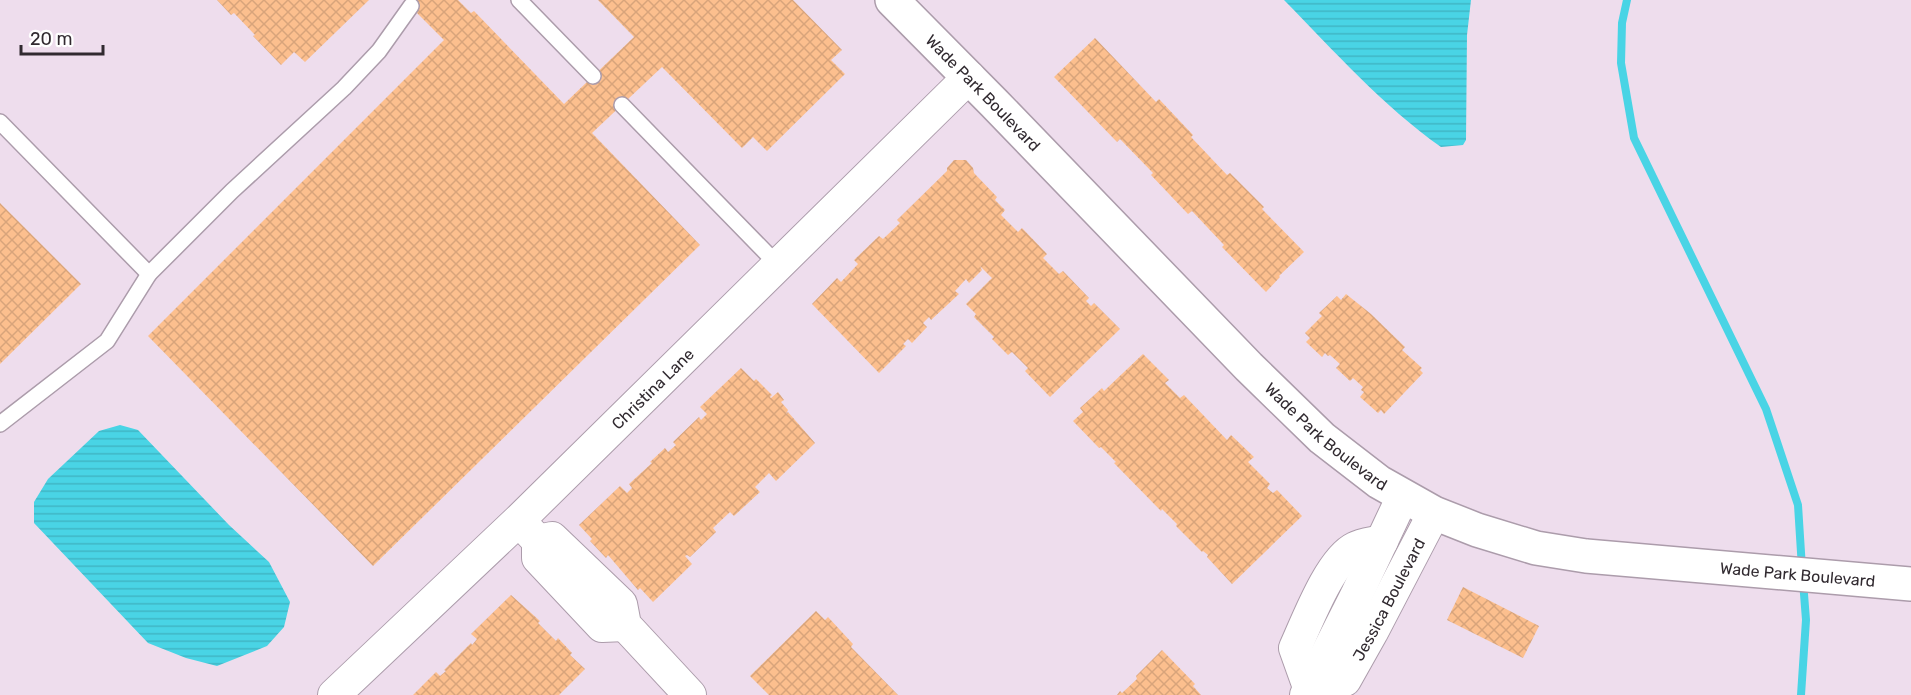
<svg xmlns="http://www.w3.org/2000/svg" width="1911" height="695" font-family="Rubik,sans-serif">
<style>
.water{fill:url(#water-rules)}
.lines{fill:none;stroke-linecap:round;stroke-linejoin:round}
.stream{stroke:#49d4e5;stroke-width:8}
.building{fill:url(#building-cross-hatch)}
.service-casing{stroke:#ac9cab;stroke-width:18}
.minor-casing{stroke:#ac9cab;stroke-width:34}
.tertiary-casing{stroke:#ac9cab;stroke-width:36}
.service{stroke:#fff;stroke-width:15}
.minor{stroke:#fff;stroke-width:32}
.tertiary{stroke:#fff;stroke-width:33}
.labels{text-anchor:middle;stroke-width:5;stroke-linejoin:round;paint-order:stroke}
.street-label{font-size:16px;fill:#312a30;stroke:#fff}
</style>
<defs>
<pattern id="water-rules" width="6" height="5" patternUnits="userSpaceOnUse" patternTransform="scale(1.5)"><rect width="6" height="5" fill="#49d4e5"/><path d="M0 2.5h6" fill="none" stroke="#40b6c5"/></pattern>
<pattern id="building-cross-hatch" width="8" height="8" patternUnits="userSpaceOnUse" patternTransform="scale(1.5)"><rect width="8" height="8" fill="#fcbf8e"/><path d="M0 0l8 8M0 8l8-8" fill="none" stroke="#d8a47b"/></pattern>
</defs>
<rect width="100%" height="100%" fill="#eedded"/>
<g class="water">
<path d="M 1284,0 L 1471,0 L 1467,35 L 1466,140 L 1463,145 L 1441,147 C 1383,106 1334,51 1284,0 Z"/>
<path d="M 120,425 L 138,430 L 229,525 L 269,562 L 290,602 L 284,627 L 267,646 L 217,666 L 186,658 L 148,643 L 34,523 L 34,502 L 48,479 L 99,431 Z"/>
</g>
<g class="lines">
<g class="stream">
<path d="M 1627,0 L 1622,23 L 1621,63 L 1634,138 L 1766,409 L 1798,505 L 1802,568"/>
<path d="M 1801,695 L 1806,620 L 1803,581"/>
</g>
</g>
<g class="building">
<path d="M 217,0 L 369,0 L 305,62 L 294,52 L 281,65 L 253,36 L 255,35 L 234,13 L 231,15 Z"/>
<path d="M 404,0 L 458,0 L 471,13 L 474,11 L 564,104 L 634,37 L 598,0 L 793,0 L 842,50 L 831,60 L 845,74 L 767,151 L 753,137 L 742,148 L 662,67 L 592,133 L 700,245 L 373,566 L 148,336 L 444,40 Z"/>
<path d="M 1095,38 L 1156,102 L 1159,99 L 1193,135 L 1191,137 L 1227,175 L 1230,173 L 1264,207 L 1262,209 L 1304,252 L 1279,276 L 1280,277 L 1266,292 L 1222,247 L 1224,245 L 1192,211 L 1188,214 L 1151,175 L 1153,173 L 1120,139 L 1117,142 L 1054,77 Z"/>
<path d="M 954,160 L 966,160 L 973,168 L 974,173 L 997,197 L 995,200 L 1005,210 L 1001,215 L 1018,232 L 1022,228 L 1047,254 L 1043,258 L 1059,274 L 1063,271 L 1089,298 L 1086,301 L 1091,306 L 1094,303 L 1120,329 L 1050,397 L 1025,371 L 1028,368 L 1012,352 L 1008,355 L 992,339 L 994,337 L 974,317 L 976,314 L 966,304 L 992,278 L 980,266 L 982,270 L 969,283 L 966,279 L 955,291 L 959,294 L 931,320 L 929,317 L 923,323 L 927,327 L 912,343 L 908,339 L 903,344 L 906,346 L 879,373 L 812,304 L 837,278 L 841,282 L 858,264 L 854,260 L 879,236 L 883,239 L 900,223 L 897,220 L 947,171 L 947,168 Z"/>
<path d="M 0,203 L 81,284 L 0,364 Z"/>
<path d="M 1346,294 L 1371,314 L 1405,347 L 1402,350 L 1422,368 L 1420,370 L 1423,373 L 1384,414 L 1381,410 L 1378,413 L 1360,397 L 1364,392 L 1361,390 L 1363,387 L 1353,378 L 1350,381 L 1336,368 L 1340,364 L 1330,355 L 1328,356 L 1325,353 L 1322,357 L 1306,342 L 1310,338 L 1305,333 L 1322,316 L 1319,313 L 1337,296 L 1341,300 Z"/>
<path d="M 1143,354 L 1169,380 L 1165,383 L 1180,398 L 1184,395 L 1227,440 L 1231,435 L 1254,457 L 1248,462 L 1270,484 L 1267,488 L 1273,493 L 1277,490 L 1302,516 L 1232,584 L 1207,557 L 1208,555 L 1203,551 L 1202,552 L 1176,526 L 1177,524 L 1162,509 L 1161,511 L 1114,463 L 1116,462 L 1101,447 L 1099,448 L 1073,421 L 1083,412 L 1080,408 L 1102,388 L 1104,391 Z"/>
<path d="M 741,368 L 754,381 L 756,379 L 772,395 L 770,397 L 771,398 L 778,392 L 784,400 L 781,402 L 788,410 L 786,414 L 788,412 L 815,443 L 776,481 L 769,473 L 755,487 L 760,492 L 734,516 L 730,512 L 713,528 L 716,532 L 690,557 L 687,555 L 685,556 L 692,564 L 653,602 L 640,588 L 638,590 L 608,555 L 606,558 L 590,541 L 592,539 L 579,525 L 620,486 L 627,493 L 632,488 L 629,484 L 652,463 L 650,462 L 665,448 L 668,452 L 676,445 L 673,442 L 699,417 L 701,420 L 707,414 L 700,407 Z"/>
<path d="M 1463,587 L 1539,626 L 1523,658 L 1447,620 Z"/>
<path d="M 511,595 L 540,621 L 538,623 L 556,641 L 558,638 L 572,653 L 570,655 L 585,669 L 559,695 L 413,695 L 436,672 L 440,676 L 446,671 L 444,670 L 471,643 L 472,645 L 477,639 L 471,634 Z"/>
<path d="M 816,611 L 825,620 L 828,617 L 853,644 L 851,647 L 898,695 L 769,695 L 750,676 Z"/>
<path d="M 1162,650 L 1195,684 L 1193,686 L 1201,695 L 1117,695 L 1120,691 L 1122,693 L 1137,679 L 1136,676 Z"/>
</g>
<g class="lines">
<g class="service-casing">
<g id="service">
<path d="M 519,0 L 593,76"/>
<path d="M 622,105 L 778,265"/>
<path d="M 0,122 L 149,274 L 232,191 L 344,88 L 379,51 L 411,6"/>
<path d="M 0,424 L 107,341 L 149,274"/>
</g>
</g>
<g class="minor-casing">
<g id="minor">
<path d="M 525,527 L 538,541 L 538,558 L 602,626 L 625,625"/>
<path d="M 538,541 L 552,538 L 621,604 L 625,625 L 690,695"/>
<path id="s1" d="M 1310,690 L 1345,680 L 1372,632 L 1434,513"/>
<path d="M 1310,690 L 1295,648 C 1307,622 1330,560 1355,548 C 1362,544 1374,543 1382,541"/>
<path id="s2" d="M 334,695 L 518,521 L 969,77"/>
<path d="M 1306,695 L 1356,596 L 1403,496"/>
</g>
</g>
<g class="tertiary-casing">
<g id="tertiary">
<path id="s3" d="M 892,0 L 994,103 L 1249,367 L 1322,438 L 1379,482 L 1434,513 L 1477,530 L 1536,548 L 1586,556 L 1911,584"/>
</g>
</g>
<use href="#service" class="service"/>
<use href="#minor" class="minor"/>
<use href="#tertiary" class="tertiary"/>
</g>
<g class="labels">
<g class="street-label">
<text dy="6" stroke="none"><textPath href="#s3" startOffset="130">Wade Park Boulevard</textPath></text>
<text dy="6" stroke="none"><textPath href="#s2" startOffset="442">Christina Lane</textPath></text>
<text dy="6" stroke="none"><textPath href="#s3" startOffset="616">Wade Park Boulevard</textPath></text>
<text dy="6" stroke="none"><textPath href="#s3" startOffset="1120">Wade Park Boulevard</textPath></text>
<text dy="6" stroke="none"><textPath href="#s1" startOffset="128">Jessica Boulevard</textPath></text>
</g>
</g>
<path d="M21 45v9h82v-9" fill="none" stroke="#312a30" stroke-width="3"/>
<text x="30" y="45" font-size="18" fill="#312a30" stroke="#ffffff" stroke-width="4.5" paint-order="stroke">20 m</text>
</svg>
